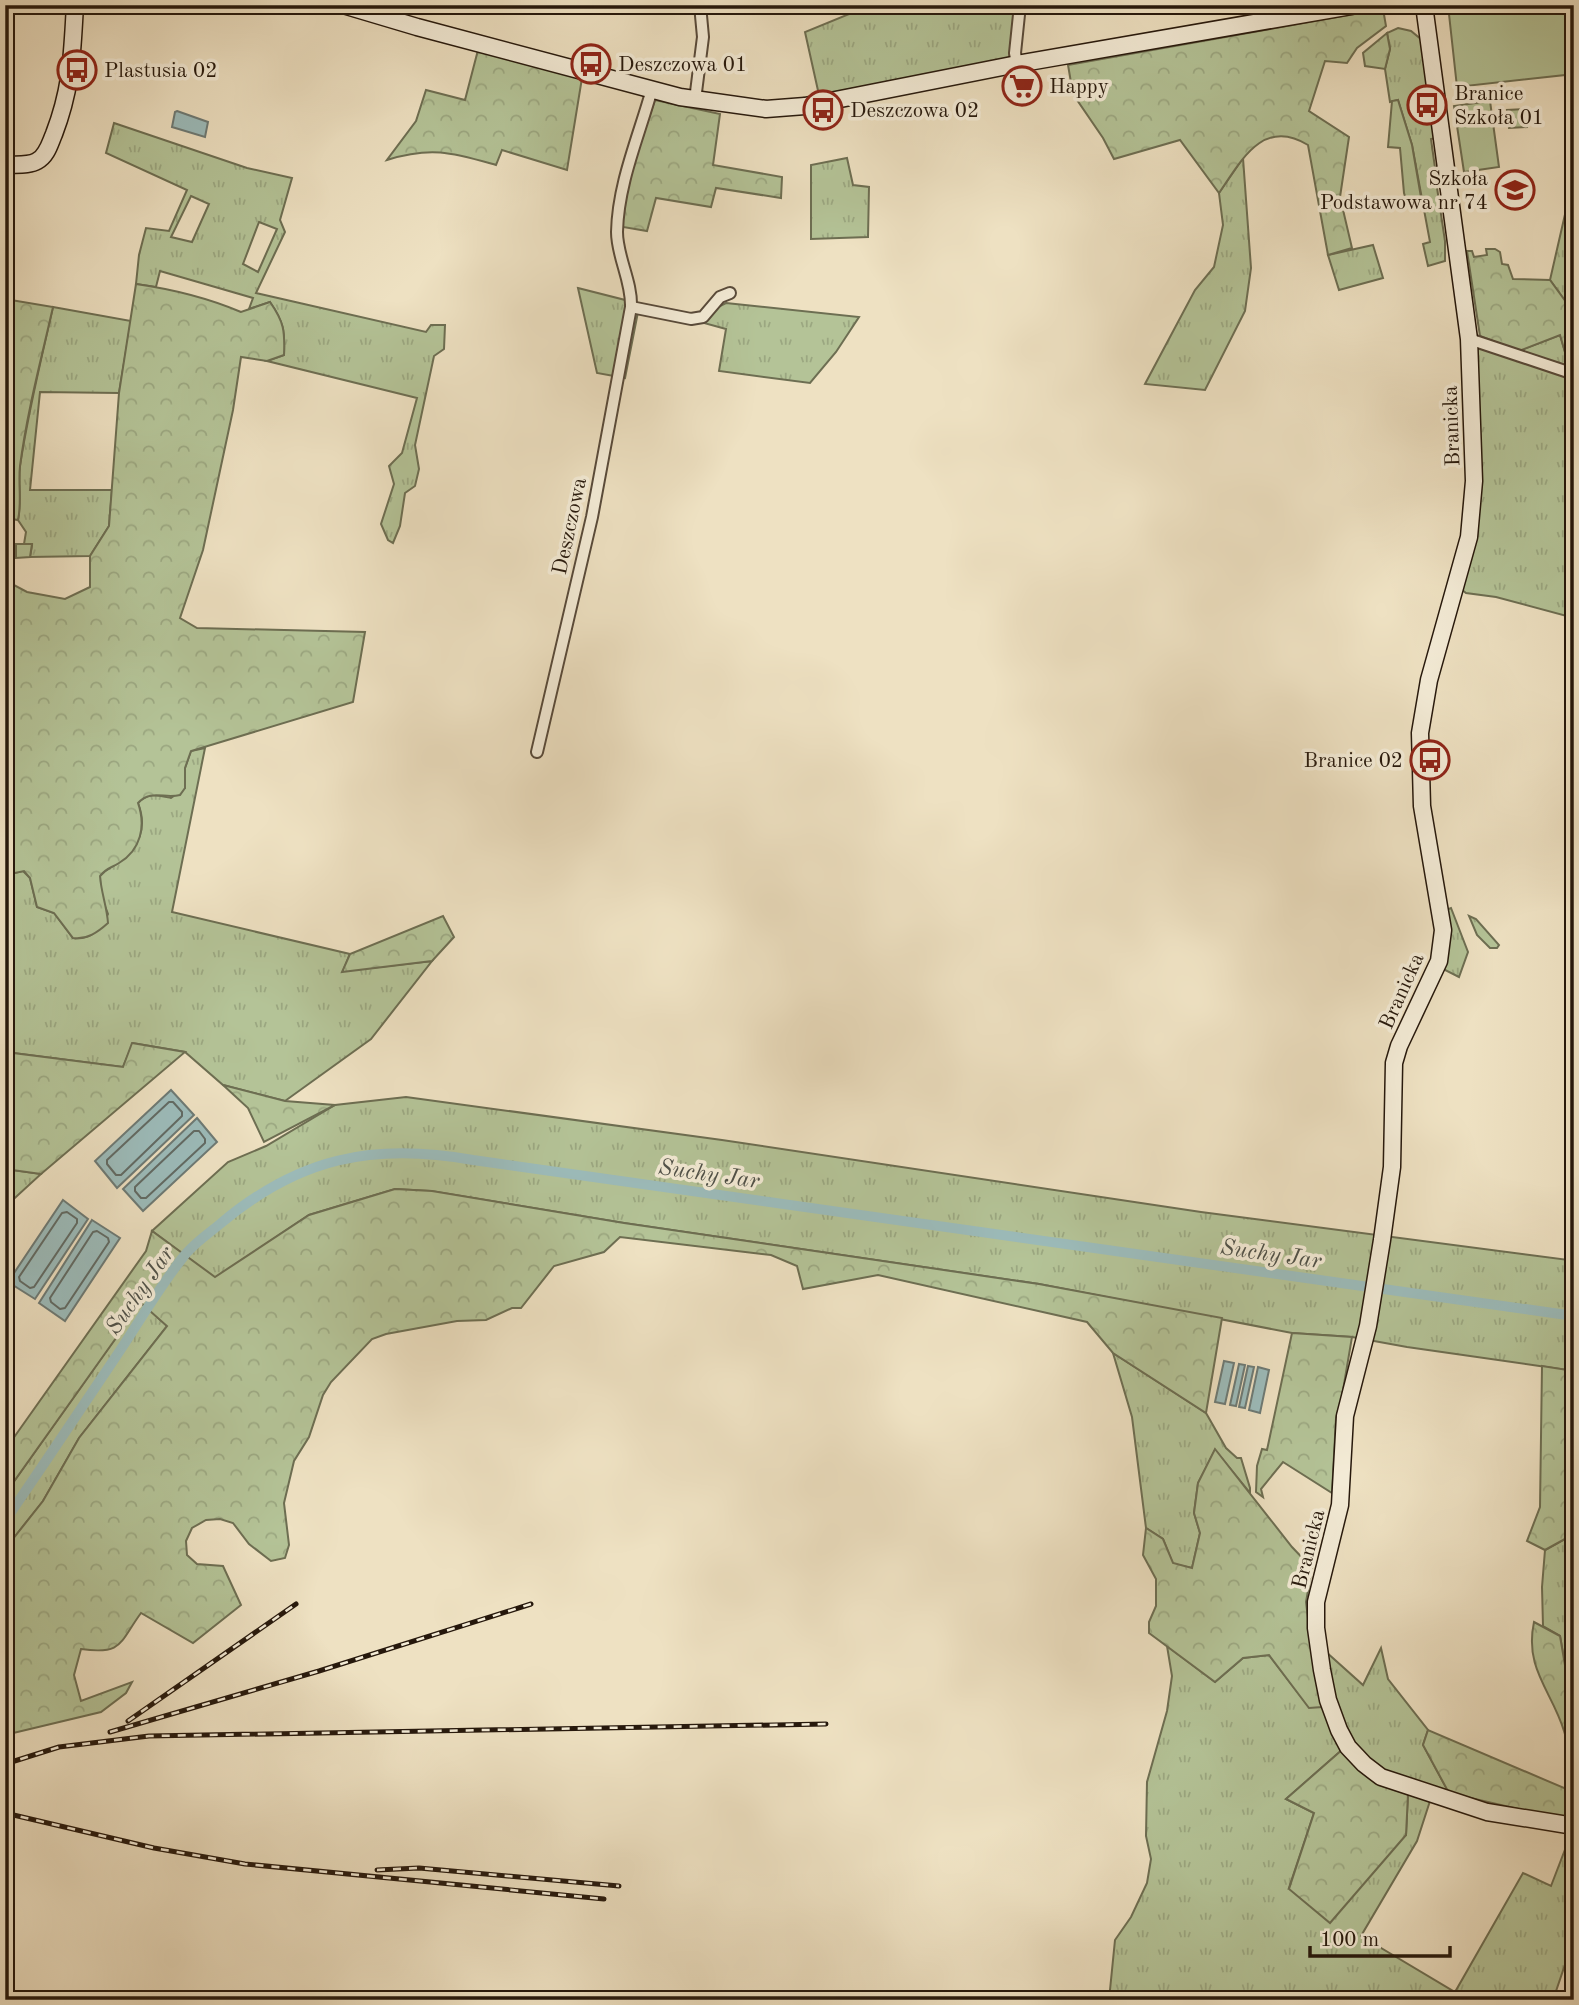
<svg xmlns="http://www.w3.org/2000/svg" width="1579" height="2005" font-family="'Old Standard TT',serif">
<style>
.grass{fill:url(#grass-tufts);stroke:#6d6e52;stroke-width:2;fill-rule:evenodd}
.forest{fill:url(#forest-crowns);stroke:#6d6e52;stroke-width:2}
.park{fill:#b4c397;stroke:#6d6e52;stroke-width:2}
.water{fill:#9cbcbb;stroke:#6d7a75;stroke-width:2}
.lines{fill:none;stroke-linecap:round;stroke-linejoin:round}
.shore{stroke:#616a64;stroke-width:2}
.canal{stroke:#9cbcbb;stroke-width:10}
.street-casing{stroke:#584a3a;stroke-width:14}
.secondary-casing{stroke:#26180c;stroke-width:19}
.street{stroke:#f4ecd7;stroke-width:10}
.secondary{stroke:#f4ecd7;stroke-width:16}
.rail-casing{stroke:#26180c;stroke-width:5}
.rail{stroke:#f4ecd7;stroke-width:2.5;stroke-dasharray:8;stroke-linecap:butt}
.labels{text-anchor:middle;stroke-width:7;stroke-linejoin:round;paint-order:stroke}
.poi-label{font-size:21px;fill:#26180c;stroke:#f4ecd7;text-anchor:start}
.street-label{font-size:21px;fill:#26180c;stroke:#f4ecd7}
.water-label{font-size:23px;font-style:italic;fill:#4f5149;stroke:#f4ecd7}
</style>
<defs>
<pattern id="grass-tufts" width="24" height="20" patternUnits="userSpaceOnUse" patternTransform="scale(1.75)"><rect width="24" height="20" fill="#b4c397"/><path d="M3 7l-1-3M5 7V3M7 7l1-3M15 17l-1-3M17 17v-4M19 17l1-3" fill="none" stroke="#9ba781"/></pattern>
<pattern id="forest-crowns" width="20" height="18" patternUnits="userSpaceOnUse" patternTransform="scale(1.75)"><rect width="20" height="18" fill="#b4c397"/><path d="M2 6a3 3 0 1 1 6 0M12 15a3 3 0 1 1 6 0" fill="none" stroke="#9ba781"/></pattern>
</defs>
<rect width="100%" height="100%" fill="#eee1c2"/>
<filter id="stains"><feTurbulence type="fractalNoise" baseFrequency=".00286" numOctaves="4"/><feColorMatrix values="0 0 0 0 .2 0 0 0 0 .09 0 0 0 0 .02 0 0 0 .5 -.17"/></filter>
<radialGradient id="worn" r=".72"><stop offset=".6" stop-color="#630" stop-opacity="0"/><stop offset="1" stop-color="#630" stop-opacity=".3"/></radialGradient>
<g class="grass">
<path d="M 871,5 L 1015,5 L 1009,59 L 819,95 L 805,32 Z"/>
<path d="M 1398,28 L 1411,31 L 1422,40 L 1436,138 L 1431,139 L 1436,175 L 1442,174 L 1443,180 L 1436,181 L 1445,241 L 1445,261 L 1428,266 L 1423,244 L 1430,242 L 1412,145 L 1398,100 L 1390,102 L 1385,69 L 1390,49 L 1387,33 Z"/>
<path d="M 114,123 L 247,168 L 292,178 L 280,220 L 285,232 L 256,293 L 426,332 L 431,325 L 445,325 L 444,349 L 434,356 L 415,445 L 419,469 L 415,486 L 405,493 L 400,526 L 393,543 L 388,540 L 381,524 L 394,484 L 389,466 L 402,453 L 417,398 L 267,361 L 284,355 C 285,331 284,322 270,302 L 249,309 L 253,298 L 160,271 L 156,287 L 136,284 L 139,255 L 146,228 L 169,231 L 187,190 L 106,153 ZM 191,196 L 209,204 L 192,242 L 171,237 ZM 259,222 L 277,229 L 258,272 L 243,264 Z"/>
<path d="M 847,158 L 853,185 L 869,187 L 868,237 L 811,239 L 811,165 Z"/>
<path d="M 1243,158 L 1251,268 L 1245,311 L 1205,390 L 1145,384 L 1195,290 L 1214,267 L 1223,225 L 1219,193 Z"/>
<path d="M 1574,175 L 1574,313 L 1550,280 Z"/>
<path d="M 1373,245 L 1383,278 L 1339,290 L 1328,255 Z"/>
<path d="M 578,288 L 629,301 L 638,312 L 625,378 L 597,373 Z"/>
<path d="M 726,303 L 859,317 L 836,352 L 810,383 L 719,371 L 726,329 L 704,323 L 718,307 Z"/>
<path d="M 53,307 L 131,321 L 119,393 L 40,392 L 30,490 L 112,490 L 109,526 L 90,556 L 30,557 L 32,545 L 24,544 L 26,532 L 18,520 C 22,502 18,484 20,466 C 28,412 41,360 53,307 Z"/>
<path d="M 1560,335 L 1570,369 L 1519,351 Z"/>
<path d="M 1477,347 L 1574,376 L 1574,618 L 1496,597 L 1466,593 L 1461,589 Z"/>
<path d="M 205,748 L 172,912 L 350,954 L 343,971 L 432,961 L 371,1039 L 285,1101 L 223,1085 L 185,1052 L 133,1043 L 123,1067 L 5,1052 L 5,875 L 23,871 L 30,878 L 37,907 L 54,913 L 73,938 C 92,940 100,929 108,914 L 101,896 L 100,876 C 106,869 111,868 118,863 C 139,846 148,829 138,803 C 148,792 157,795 171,798 L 185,788 L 185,768 L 191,751 Z"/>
<path d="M 1451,908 L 1468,952 L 1459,977 L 1441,968 L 1446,910 Z"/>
<path d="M 1469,916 L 1476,919 L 1499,945 L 1497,948 L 1490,948 L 1477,935 Z"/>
<path d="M 406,1097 L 722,1140 L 1201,1212 L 1568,1260 L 1574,1242 L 1574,1371 L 1407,1347 L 1352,1337 L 1292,1333 L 1039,1284 L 624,1223 L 431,1191 L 395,1189 L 309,1215 L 215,1278 L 152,1231 L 228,1162 L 266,1146 L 335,1105 Z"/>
<path d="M 5,1169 L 41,1174 L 5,1207 Z"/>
<path d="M 141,1302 L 167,1326 L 79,1438 L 43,1501 L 5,1549 L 5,1494 Z"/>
<path d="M 1113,1353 L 1206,1413 L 1226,1448 L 1237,1458 L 1241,1458 L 1250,1488 L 1250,1493 L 1215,1450 L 1198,1483 L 1194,1513 L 1200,1533 L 1192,1568 L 1173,1564 L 1163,1539 L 1146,1528 L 1132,1417 Z"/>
<path d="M 1574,1534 L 1574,1695 L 1567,1677 L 1560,1636 L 1543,1626 L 1542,1587 L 1545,1550 Z"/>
<path d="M 1167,1646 L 1215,1682 L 1243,1658 L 1269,1655 L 1309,1707 L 1322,1707 L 1343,1749 L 1286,1799 L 1314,1813 L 1289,1888 L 1406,1835 L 1408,1794 L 1430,1801 L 1417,1841 L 1361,1936 L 1455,1992 L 1523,1873 L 1551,1886 L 1571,1834 L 1574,1835 L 1574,1938 L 1553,2000 L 1109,2000 L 1115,1940 L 1131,1917 L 1147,1883 L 1151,1859 L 1146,1836 L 1147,1782 L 1167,1711 L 1172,1676 Z"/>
<path d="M 1381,1648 L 1388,1679 L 1428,1730 L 1423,1745 L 1449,1793 L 1382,1772 L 1348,1736 L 1336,1709 L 1325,1651 L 1363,1685 Z"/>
</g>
<g class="forest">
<path d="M 1383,9 L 1386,26 L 1357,48 L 1347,63 L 1325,61 L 1309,111 L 1349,137 L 1340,197 L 1352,248 L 1328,255 L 1308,145 C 1263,117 1241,161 1219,193 L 1180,140 L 1114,159 L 1103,138 L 1073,94 L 1068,65 Z"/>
<path d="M 1387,33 L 1390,49 L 1385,69 L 1365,66 L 1363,53 Z"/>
<path d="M 478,50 L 582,78 L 567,170 L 502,150 L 496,165 C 453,153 432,146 387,160 L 416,121 L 426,90 L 465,100 Z"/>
<path d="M 655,100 L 720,114 L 713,165 L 782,177 L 781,198 L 716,188 L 711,207 L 656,198 L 647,231 L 623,227 L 622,196 Z"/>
<path d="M 1486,249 L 1495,249 L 1500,252 L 1502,264 L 1508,265 L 1513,279 L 1550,280 L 1574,313 L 1574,369 L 1570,369 L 1560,335 L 1519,351 L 1480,336 L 1467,251 L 1472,251 L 1474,257 L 1487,255 Z"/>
<path d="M 136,284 C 171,289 208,298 241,312 L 270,302 C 284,322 285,331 284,355 L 267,361 L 241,357 L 233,410 L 203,550 L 180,618 L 197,628 L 365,632 L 353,702 L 191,751 L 185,768 L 185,788 L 180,795 C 164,799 151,789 138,803 C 146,826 141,850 119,863 C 111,868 106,868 100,876 C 101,892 107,907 108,923 C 98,932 87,940 73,938 L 54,913 L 37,907 L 30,878 L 24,871 L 5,875 L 5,574 L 10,583 L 27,592 L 65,599 L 90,587 L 90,556 L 109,526 L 119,393 Z"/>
<path d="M 5,299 L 53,307 C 41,360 27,412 20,466 C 18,484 22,502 18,520 L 5,518 Z"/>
<path d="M 443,916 L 454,937 L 432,961 L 342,972 L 350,954 Z"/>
<path d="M 132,1043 L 185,1052 L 41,1174 L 5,1169 L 5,1052 L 123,1067 Z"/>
<path d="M 223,1085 L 285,1101 L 335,1105 L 264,1142 L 248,1108 Z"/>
<path d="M 395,1189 L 432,1191 L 624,1223 L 1039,1284 L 1222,1318 L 1206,1413 L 1113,1353 L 1087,1322 L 878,1275 L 803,1289 L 797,1266 L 771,1255 L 620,1237 L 604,1252 L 554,1266 L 521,1308 L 512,1308 L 486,1320 L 457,1321 L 386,1334 L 372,1339 L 331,1382 L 323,1395 L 309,1437 L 294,1461 L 284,1503 L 289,1545 L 285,1558 L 271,1561 L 249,1544 L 233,1523 L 220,1519 L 206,1520 L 192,1528 L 186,1541 L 187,1555 L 197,1564 L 223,1566 L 241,1605 L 193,1643 L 141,1613 C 119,1643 123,1655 81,1649 L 74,1675 L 81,1701 L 132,1682 L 126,1693 L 101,1712 L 5,1735 L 5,1549 L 43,1501 L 79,1438 L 167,1326 L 141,1303 L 5,1494 L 5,1450 L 146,1251 L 152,1231 L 215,1277 L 309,1215 Z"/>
<path d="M 1292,1333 L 1352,1337 L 1341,1402 L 1336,1418 L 1332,1493 L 1283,1462 L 1261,1489 L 1263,1497 L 1256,1492 L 1257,1466 L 1262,1449 L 1267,1450 Z"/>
<path d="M 1542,1366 L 1574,1371 L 1574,1534 L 1545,1550 L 1527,1541 L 1540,1507 Z"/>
<path d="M 1215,1449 L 1292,1547 L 1312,1568 L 1306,1602 L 1312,1652 L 1322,1707 L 1309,1708 L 1269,1655 L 1243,1658 L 1215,1682 L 1149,1633 L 1149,1622 L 1156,1606 L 1156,1579 L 1143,1555 L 1146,1528 L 1163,1539 L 1173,1563 L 1192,1568 L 1200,1533 L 1194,1513 L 1198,1483 Z"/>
<path d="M 1534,1622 L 1560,1636 L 1567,1677 L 1574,1695 L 1574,1822 L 1449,1793 L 1423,1745 L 1428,1730 L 1571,1791 C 1569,1772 1570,1749 1564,1731 C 1552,1691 1524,1669 1534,1622 Z"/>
<path d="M 1343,1749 L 1408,1794 L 1406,1835 L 1330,1923 L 1289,1889 L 1314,1813 L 1286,1799 Z"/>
</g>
<g class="park">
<path d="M 1448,5 L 1574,5 L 1574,74 L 1457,87 Z"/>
<path d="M 1398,100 L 1412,145 L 1422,203 L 1408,206 L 1404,193 L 1400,148 L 1388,147 L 1392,101 Z"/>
<path d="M 1490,101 L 1499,167 L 1464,172 L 1454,106 Z"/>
<path d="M 1525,109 L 1527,127 L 1509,128 L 1507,110 Z"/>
<path d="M 16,544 L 32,544 L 30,557 L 16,558 Z"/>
</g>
<g class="water">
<path d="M 177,111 L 208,122 L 205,137 L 172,127 L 175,112 Z"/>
<path d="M 171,1090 L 194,1115 L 117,1188 L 95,1161 Z"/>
<path d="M 197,1118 L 217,1142 L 143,1211 L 123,1189 Z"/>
<path d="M 63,1200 L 88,1219 L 35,1299 L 8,1282 Z"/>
<path d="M 92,1220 L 120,1238 L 65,1321 L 39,1303 Z"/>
<path d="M 1224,1361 L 1234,1363 L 1225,1404 L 1215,1402 Z"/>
<path d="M 1239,1364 L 1245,1365 L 1236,1406 L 1230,1405 Z"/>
<path d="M 1248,1366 L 1254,1367 L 1245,1408 L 1239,1407 Z"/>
<path d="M 1258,1367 L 1269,1370 L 1260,1413 L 1249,1410 Z"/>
</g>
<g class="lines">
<g class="shore">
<path d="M 169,1102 L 173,1102 L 182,1112 L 182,1116 L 121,1175 L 116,1175 L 107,1164 L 107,1160 Z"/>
<path d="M 194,1131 L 199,1131 L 205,1139 L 205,1143 L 146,1198 L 141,1198 L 135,1191 L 135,1187 Z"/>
<path d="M 67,1212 L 77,1219 L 77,1223 L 34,1287 L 30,1288 L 20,1281 L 19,1277 L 62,1213 Z"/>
<path d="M 97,1231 L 108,1238 L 109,1242 L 65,1308 L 60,1309 L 51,1302 L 50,1298 L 93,1232 Z"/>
</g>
<path class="canal" d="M 5,1521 C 42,1467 79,1412 115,1358 C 138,1324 159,1287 184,1256 C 193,1244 208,1234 220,1224 C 298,1158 373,1142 473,1160 L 1574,1316"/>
<g class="street-casing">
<g id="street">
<path d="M 1017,64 L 1015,53 L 1020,5"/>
<path d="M 695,100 L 703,37 L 700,5"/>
<path d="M 631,307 L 691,319 L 703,317 L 720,297 L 730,293"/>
<path d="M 1469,339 L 1574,374"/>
<path d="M 537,752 L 592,517 L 631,307 C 632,281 617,257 617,232 C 618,183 639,136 652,89"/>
</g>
</g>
<g class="secondary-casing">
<g id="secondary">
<path d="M 343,5 L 417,27 L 680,97 L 766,109 L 805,106 L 1017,64 L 1357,5"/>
<path d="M 1424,5 L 1469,339 L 1474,481 L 1469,537 L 1429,680 L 1420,733 L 1422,806 L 1443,930 L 1439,961 L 1399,1046 L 1394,1063 L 1392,1167 L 1382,1240 L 1368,1326 L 1345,1416 L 1340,1505 L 1316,1602 L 1316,1628 L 1322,1670 L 1328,1700 L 1339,1730 L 1348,1747 L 1364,1764 L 1381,1777 L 1487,1812 L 1574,1826"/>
<path d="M 5,165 C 15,164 29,166 37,161 C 47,156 50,143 54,134 C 72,87 72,54 75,5"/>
</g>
</g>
<use href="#street" class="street"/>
<use href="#secondary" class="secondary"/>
<g class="rail-casing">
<g id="rail">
<path d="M 128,1721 L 296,1604"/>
<path d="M 110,1732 L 319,1671 L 531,1604"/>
<path d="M 5,1764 L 59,1747 L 149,1736 L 826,1724"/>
<path d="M 5,1813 L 154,1848 L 245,1864 L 604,1899"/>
<path d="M 377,1870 L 419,1868 L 619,1886"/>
</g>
</g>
<use href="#rail" class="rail"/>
</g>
<defs>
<g id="bus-ring" transform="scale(2.0125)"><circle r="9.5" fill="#f4ecd7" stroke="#8f2418" stroke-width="1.5"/><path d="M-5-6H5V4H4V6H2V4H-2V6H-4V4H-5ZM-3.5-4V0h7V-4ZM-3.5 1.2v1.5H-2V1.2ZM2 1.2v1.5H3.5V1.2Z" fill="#8f2418"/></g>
<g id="supermarket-ring" transform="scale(2.0125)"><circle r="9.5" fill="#f4ecd7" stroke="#8f2418" stroke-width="1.5"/><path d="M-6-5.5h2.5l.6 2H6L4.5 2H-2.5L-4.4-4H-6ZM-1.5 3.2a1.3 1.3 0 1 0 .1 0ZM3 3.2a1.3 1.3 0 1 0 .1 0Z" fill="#8f2418"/></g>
<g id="school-ring" transform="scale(2.0125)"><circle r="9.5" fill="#f4ecd7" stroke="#8f2418" stroke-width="1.5"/><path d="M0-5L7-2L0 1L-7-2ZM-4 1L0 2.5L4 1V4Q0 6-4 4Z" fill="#8f2418"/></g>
</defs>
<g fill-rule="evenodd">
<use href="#bus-ring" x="591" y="64"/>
<use href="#bus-ring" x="77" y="70"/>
<use href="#supermarket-ring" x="1022" y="86"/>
<use href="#bus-ring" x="1427" y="105"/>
<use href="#bus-ring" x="823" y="110"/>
<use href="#school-ring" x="1515" y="190"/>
<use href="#bus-ring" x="1430" y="760"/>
</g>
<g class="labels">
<g class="poi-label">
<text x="618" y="71">Deszczowa 01</text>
<text x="104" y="77">Plastusia 02</text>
<text x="1049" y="93">Happy</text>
<text x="1454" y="100">Branice<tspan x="1454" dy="24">Szkoła 01</tspan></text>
<text x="850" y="117">Deszczowa 02</text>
<text x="1488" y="185" text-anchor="end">Szkoła<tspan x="1488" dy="24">Podstawowa nr 74</tspan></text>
<text x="1403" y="767" text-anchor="end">Branice 02</text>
</g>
<g class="street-label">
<text transform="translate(1451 426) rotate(-92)" y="7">Branicka</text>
<text transform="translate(569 526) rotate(-78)" y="7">Deszczowa</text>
<text transform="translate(1401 991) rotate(-66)" y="7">Branicka</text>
<text transform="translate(1308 1549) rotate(-76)" y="7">Branicka</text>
</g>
<g class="water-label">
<text transform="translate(709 1173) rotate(8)" y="8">Suchy Jar</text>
<text transform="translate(1271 1253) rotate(8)" y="8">Suchy Jar</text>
<text transform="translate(139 1290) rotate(-55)" y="8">Suchy Jar</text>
</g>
</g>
<rect width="1579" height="2005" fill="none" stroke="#eee1c2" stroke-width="28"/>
<rect x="7" y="7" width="1565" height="1991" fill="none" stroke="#26180c" stroke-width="3.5"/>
<rect x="14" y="14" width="1551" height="1977" fill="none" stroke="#26180c" stroke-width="2"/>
<path d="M1310 1946v10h140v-10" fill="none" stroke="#26180c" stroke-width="3.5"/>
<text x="1320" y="1946" font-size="21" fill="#26180c" stroke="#f4ecd7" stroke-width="5" paint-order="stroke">100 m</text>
<rect width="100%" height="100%" filter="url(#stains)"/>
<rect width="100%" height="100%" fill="url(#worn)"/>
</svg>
